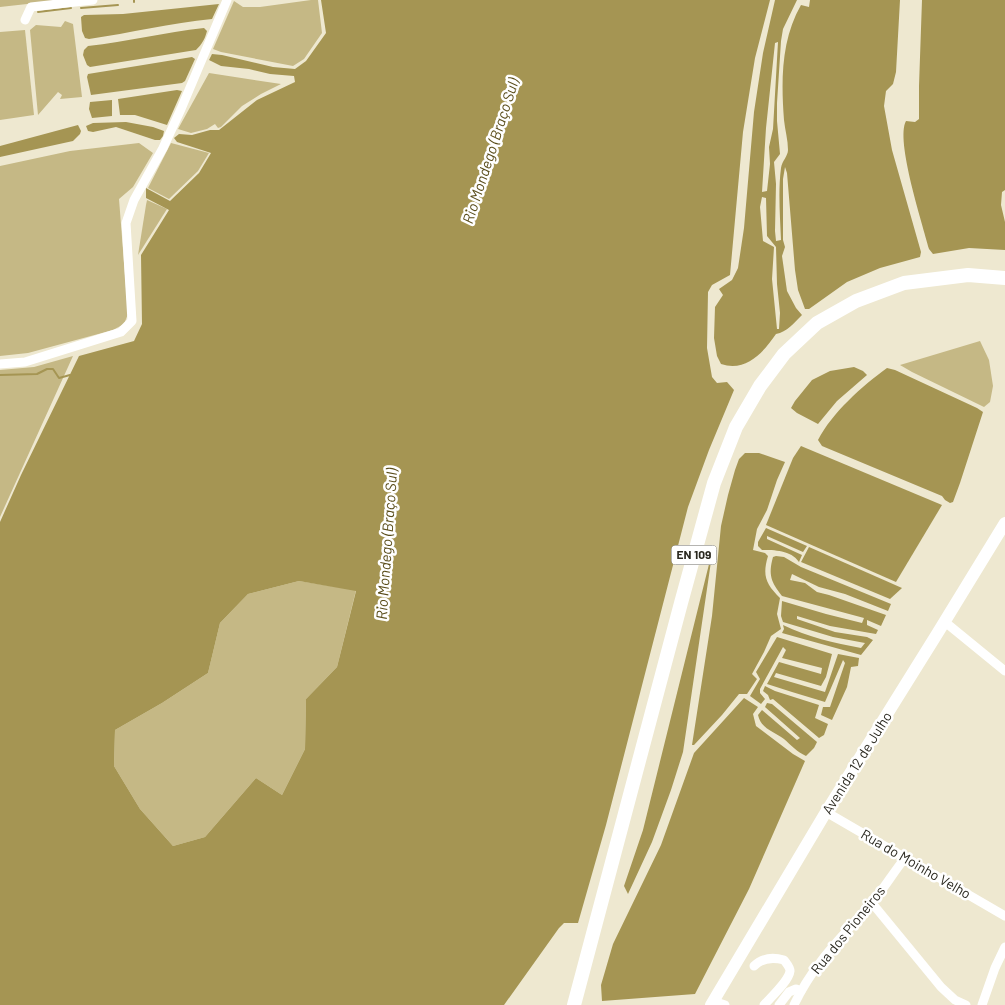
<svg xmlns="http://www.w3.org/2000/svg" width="1005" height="1005" font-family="Barlow,sans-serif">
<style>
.green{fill:#c5b885}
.water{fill:#a59553;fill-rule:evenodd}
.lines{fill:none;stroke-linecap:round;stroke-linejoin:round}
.stream{stroke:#a59553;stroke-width:2}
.minor{stroke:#fff;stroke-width:9}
.secondary{stroke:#fff;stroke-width:12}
.primary{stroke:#fff;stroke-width:14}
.labels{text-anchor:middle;stroke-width:5;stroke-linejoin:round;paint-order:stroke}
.shield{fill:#fff;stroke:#6a6862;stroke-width:1}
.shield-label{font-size:12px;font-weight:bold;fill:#2a281f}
.street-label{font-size:14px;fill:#2a281f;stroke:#fff}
.water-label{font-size:15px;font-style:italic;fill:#5a4d1a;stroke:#fff}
</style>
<rect width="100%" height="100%" fill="#eee8d0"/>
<g class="green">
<path d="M 0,0 L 63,0 L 0,7 Z"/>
<path d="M 311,0 L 318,0 L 322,33 L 304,59 L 293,66 L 221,52 L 213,49 L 234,1 L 243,7 L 260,7 Z"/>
<path d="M 65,21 L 73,24 L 82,97 L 60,99 L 62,95 L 58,92 L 38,115 L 30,30 L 36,25 L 61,27 Z"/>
<path d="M 25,30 L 34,115 L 0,120 L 0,32 Z"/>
<path d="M 209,73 L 281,84 L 261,94 L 242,106 L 221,127 L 218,128 L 215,124 L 207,129 L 191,133 L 178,129 Z"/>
<path d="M 139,143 L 153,153 L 133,187 L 119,199 L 128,314 L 124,324 L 113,330 L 28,353 L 0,356 L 0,166 L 70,151 Z"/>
<path d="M 171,143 L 209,153 L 198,171 L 169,199 L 148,188 Z"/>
<path d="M 147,200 L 167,209 L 138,255 L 146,205 Z"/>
<path d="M 980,341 L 989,360 L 993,386 L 990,402 L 984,407 L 912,372 L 900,365 Z"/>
<path d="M 73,356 L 0,517 L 0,370 L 34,367 Z"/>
<path d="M 299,581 L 356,590 L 337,667 L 306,699 L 305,749 L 282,795 L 256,778 L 205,837 L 173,846 L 140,809 L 114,766 L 115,730 L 162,703 L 208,673 L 220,623 L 248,594 Z"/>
</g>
<g class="water">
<path d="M 321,0 L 770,0 L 755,58 L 743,132 L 730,275 L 712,285 L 708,292 L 707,348 L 712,377 L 717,383 L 727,382 L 734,390 L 709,450 L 688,507 L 606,825 L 578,923 L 564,923 L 559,928 L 504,1005 L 0,1005 L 0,522 L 21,475 L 79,356 L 134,341 L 142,324 L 141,255 L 169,210 L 146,198 L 146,188 L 170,201 L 199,173 L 211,153 L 177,142 L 174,138 L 179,134 L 192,135 L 210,130 L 219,130 L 257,100 L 295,82 L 294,76 L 270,74 L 249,69 L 221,66 L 209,60 L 212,54 L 222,55 L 273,67 L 295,69 L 306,61 L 326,33 ZM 299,581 L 356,591 L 337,667 L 306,699 L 305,749 L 282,795 L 256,778 L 205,837 L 173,846 L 140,809 L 114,766 L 115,730 L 162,703 L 208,673 L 220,623 L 248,594 Z"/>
<path d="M 775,0 L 797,0 L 783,29 L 781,41 L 777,103 L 777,121 L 780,154 L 774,162 L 776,184 L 775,231 L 776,241 L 781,240 C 780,216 778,191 781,168 C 782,161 788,156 788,150 C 788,140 785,130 784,120 C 781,81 781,40 801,5 L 809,7 L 810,0 L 900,0 L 896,72 L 893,84 L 886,91 L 884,106 L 892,150 L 921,252 L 920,257 L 880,268 L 847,282 L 809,309 L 805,309 L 798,290 L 795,270 L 787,173 L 785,167 L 783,179 L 783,240 L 785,247 L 782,256 L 787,291 L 796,308 L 802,315 C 794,323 787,332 776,334 C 763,353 746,372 721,364 L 717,356 L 714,338 L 715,307 L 723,295 L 719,289 L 732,280 L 738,268 L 744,228 L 754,112 L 763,53 ZM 778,42 L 773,129 L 769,147 L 770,164 L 767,191 L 762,192 L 766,128 L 775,43 ZM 762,197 L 766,198 L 767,236 L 776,247 L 777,284 L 780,313 L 779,329 L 777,329 L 772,279 L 774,247 L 763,241 L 760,207 Z"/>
<path d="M 922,0 L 1005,0 L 1005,190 L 1002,192 L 1001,205 L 1005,222 L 1005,250 L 969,248 L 933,254 L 929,249 C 923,225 895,140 906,121 L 915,122 L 919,119 L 919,86 Z"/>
<path d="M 219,4 L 212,19 C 171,23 130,33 89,39 L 85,38 L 82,31 L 81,17 L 84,15 L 123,14 Z"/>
<path d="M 204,28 L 207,31 C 205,39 202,44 196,50 L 90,67 L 87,65 L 83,55 L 84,50 L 88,46 C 127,42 165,32 204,28 Z"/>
<path d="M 192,57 L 195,59 L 185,81 L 182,83 L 91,95 L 87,77 L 88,74 Z"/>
<path d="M 177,90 L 182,91 L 167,125 L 135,115 L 120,115 L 118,99 Z"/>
<path d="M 112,100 L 112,116 L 92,118 L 89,109 L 90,102 Z"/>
<path d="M 126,122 L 153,127 L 164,131 L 163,136 L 160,140 L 155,140 L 116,127 L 93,132 L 88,131 L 86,126 L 93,123 Z"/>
<path d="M 78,125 L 81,131 L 80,134 L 73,141 L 0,157 L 0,146 Z"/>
<path d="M 854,367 L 863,371 L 867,375 L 837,401 L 818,424 L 797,413 L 791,408 L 795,401 L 812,380 L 830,371 Z"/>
<path d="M 887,368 L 895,370 L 977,408 L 983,412 L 960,483 L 953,502 L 950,503 L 945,500 L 942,496 L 822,446 L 818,440 C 832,413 862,386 887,368 Z"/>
<path d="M 801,446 L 942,505 L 896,582 L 766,525 L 793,458 Z"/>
<path d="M 745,453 L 759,453 L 785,462 L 777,480 L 767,510 L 757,529 L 753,550 L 765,553 L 768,556 C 762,576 766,584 780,598 L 777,614 L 781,629 L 771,636 L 764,652 L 752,674 L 757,679 L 747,694 L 739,694 L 722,715 L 694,745 L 692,745 L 712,616 L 721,526 L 728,495 L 735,470 L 739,459 Z"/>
<path d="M 766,528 L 807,546 L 803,552 L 767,536 L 767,539 L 802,555 L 799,562 C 791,550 774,550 762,550 L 758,546 L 758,542 Z"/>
<path d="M 809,547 L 902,588 L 890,599 L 801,562 Z"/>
<path d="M 713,548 L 683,752 L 671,790 L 652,842 L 628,894 L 624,886 L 643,830 Z"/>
<path d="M 776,556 L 784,557 L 801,567 L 891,604 L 888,611 L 845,594 L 819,587 L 792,574 L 790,580 L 805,583 L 817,592 L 829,595 L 886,615 L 881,626 L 867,620 L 867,625 L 878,630 L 876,634 L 830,626 L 797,616 L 797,619 L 835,632 L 867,637 L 873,640 L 861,655 L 782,633 L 784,629 L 783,625 C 808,637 834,643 861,648 L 865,643 L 833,637 L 783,622 L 781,616 L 782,601 L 826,614 L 862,623 L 864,618 L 782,596 C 771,582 768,575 773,557 Z"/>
<path d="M 777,637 L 832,654 L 826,677 L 821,686 L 776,673 L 774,677 L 825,692 L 838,654 L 859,658 L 858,666 L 851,667 L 847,687 L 832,720 L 821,715 L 823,707 L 830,707 L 845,663 L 843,660 L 825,702 L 792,692 L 767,684 L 779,662 L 821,674 L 822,668 L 782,658 L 786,650 L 783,647 L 760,689 L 760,693 L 765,699 L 761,704 L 750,696 L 760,679 L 756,672 Z"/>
<path d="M 765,686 L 775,691 L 819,705 L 815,718 L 828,724 L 824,735 L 819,738 L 773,699 L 770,700 L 768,695 L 763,691 Z"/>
<path d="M 744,698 L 758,707 L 753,714 L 756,726 L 793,754 L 805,761 L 749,889 L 695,994 L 602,1001 L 601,985 L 613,944 L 661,845 L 694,753 Z"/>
<path d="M 767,703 L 772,704 L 817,742 L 814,748 L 806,756 C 797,752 791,745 784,739 C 774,731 761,729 758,715 L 762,710 L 797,740 L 800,738 L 765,707 Z"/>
</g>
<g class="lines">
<g class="stream">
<path d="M 134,0 L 134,2"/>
<path d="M 81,8 L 118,5"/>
<path d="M 38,12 L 71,8"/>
<path d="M 0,375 L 37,374 L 47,369 L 53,369 L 59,378 L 70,375"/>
</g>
<g class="minor">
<path d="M 25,20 L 31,7 L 93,0"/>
<path d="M 0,364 L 25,362 L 121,332 L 132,321 L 126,223 L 134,200 L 163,148 L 181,109 L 227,0"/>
<path d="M 945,622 L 1005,671"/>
<path d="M 826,812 L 1005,916"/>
<path d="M 872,903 L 941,987 L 955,1000 L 966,1005"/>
<path d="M 754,966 C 762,958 773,957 784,960 C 786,963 790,967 790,971 C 789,981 770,998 764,1005"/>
<path d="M 713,1001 L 725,1005"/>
<path d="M 779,1005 L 789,992 L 796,989 L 801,991"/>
<path d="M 794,1005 C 813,964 842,937 871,904 C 883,890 893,873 905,858"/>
<path d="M 982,1005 L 995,968 L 1005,947"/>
</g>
<path class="secondary" d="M 711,1005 L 826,812 L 937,634 L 1005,523"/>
<path class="primary" d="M 574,1005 L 681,603 L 714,483 L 736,427 L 760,386 L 784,354 L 817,323 L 856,301 L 904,283 L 968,275 L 1005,278"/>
</g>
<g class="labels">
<rect class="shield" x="671.5" y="545.5" width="45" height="19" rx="4"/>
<g class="shield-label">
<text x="694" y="559">EN 109</text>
</g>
<g class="street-label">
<text transform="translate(857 763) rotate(-58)" y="5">Avenida 12 de Julho</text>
<text transform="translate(916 864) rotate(30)" y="5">Rua do Moinho Velho</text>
<text transform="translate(848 930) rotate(-51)" y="5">Rua dos Pioneiros</text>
</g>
<g class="water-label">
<text transform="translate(491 151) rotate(-72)" y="5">Rio Mondego (Braço Sul)</text>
<text transform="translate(387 544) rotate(-86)" y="5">Rio Mondego (Braço Sul)</text>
</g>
</g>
</svg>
